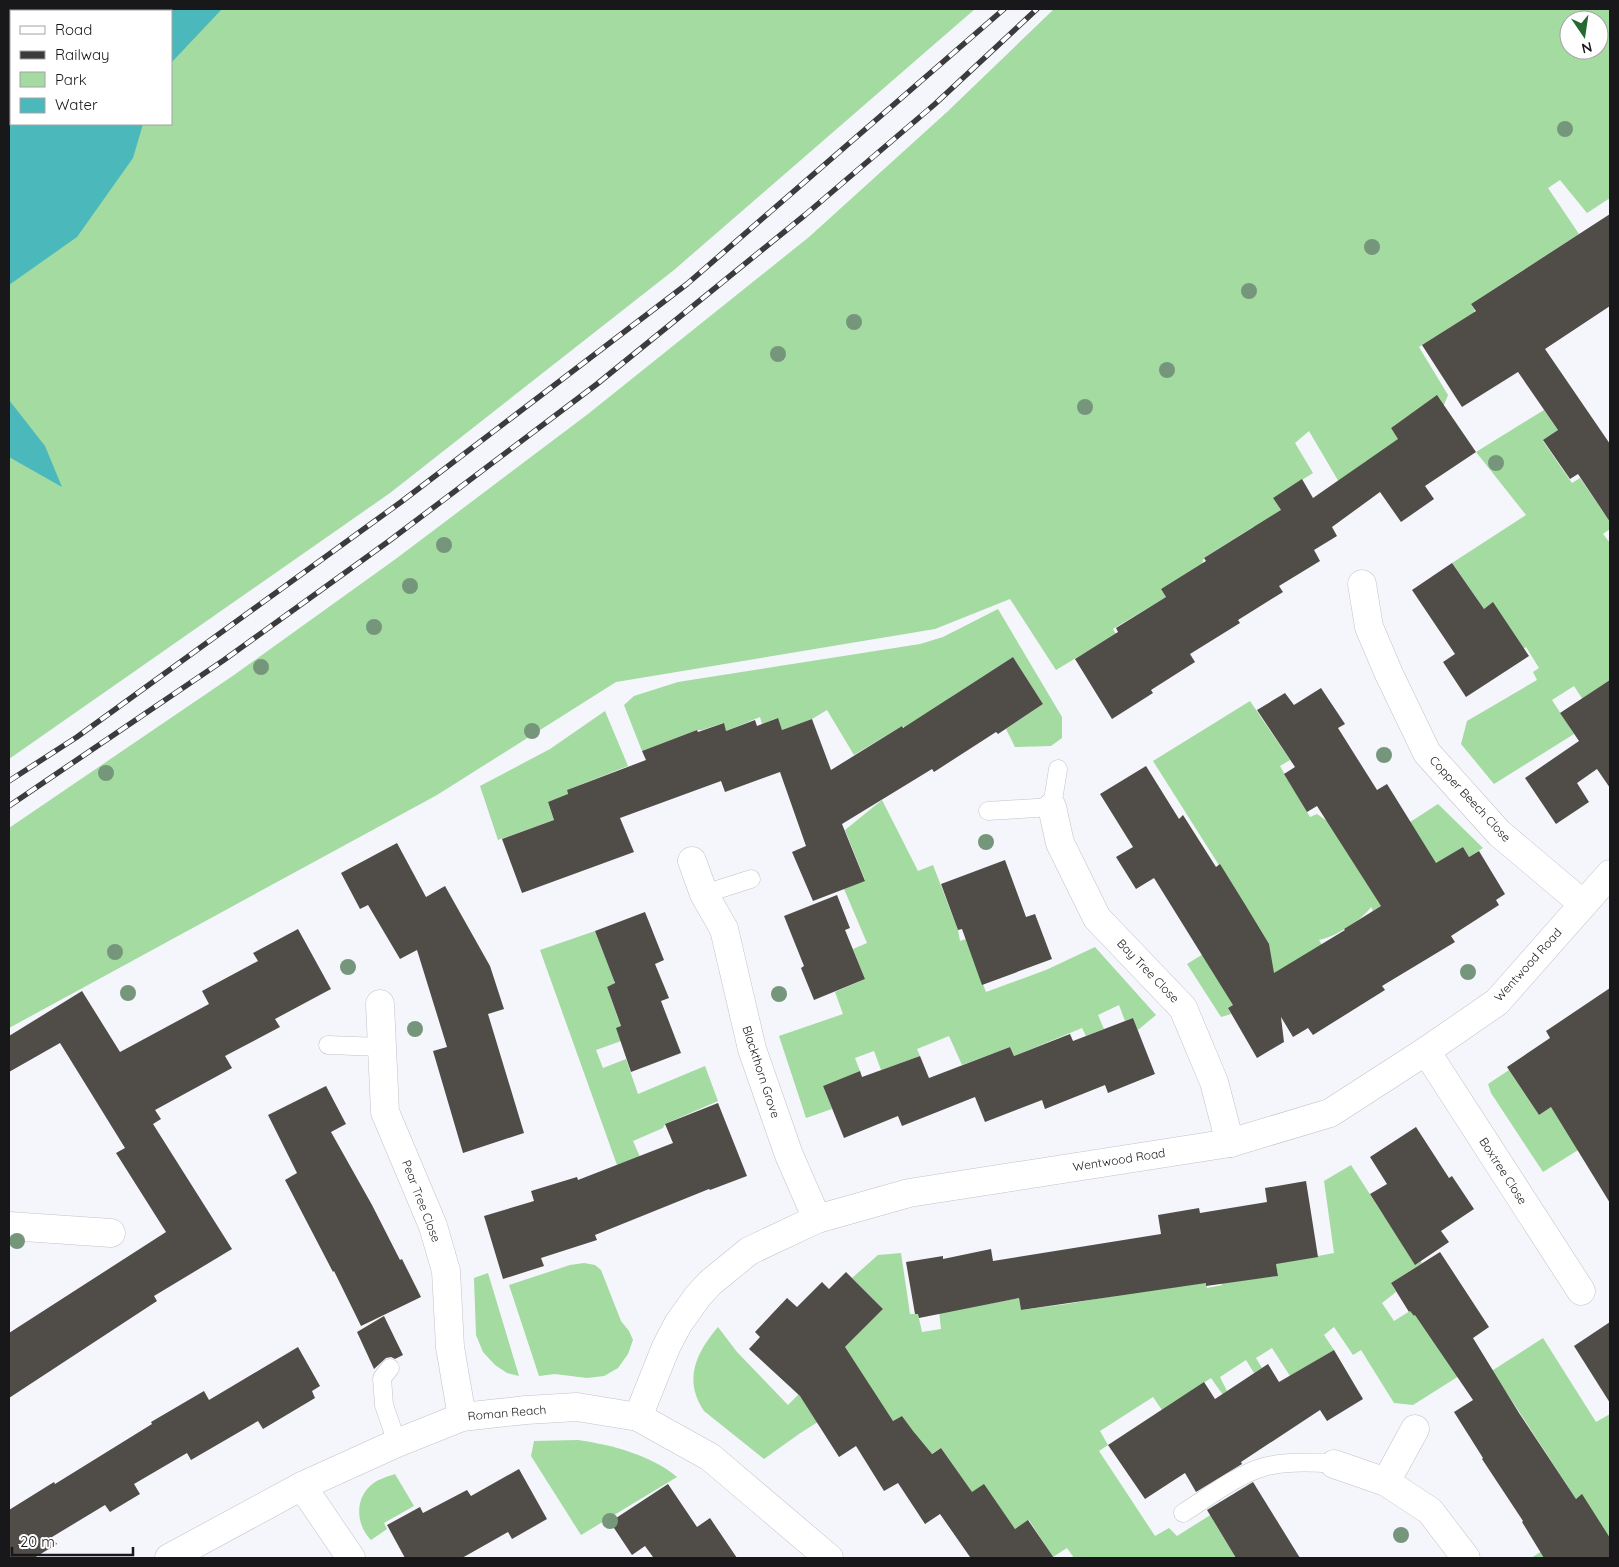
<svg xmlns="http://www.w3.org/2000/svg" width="1619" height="1567" font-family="Quicksand,sans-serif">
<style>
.green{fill:#a3dba1;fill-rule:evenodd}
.water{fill:#4bb9bc}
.building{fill:#504c47}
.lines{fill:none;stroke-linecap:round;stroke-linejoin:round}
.lane-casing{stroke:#c2c2c9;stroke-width:19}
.street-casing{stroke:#c2c2c9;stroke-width:29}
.lane{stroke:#fff;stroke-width:18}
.street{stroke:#fff;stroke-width:28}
.rail-casing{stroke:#3b3b3e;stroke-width:5.5}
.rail{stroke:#fff;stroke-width:4;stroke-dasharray:11;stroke-linecap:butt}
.tree{fill:#76967c}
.labels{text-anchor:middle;stroke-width:5;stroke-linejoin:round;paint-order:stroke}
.street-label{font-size:12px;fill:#18181a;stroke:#fff}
</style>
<rect width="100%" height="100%" fill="#f5f5fc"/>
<g class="green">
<path d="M 27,9 L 975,9 L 674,270 L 390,493 L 9,759 L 9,47 L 11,124 L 171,124 L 171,11 Z"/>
<path d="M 1054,9 L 1610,9 L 1610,198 L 1587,213 L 1560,180 L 1548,188 L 1579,234 L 1471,304 L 1475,310 L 1473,313 L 1419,347 L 1448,395 L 1444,405 L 1416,424 L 1409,415 L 1391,428 L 1405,449 L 1373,471 L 1366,461 L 1353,471 L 1372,498 L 1357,506 L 1346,494 L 1309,431 L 1295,443 L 1313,473 L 1273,498 L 1284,515 L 1256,532 L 1253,527 L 1204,558 L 1202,564 L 1161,589 L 1166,597 L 1113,629 L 1116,634 L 1056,670 L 1010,599 L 935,629 L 616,682 L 437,795 L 9,1028 L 9,828 L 234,675 L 397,558 L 588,414 L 809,237 L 947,112 ZM 1569,20 L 1599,20 L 1599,50 L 1569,50 Z"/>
<path d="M 1544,410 L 1558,430 L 1543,441 L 1572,483 L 1580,478 L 1610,522 L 1610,529 L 1603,534 L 1610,543 L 1610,686 L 1585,703 L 1574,686 L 1552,700 L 1574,734 L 1494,784 L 1461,744 L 1467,721 L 1537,680 L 1533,672 L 1539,668 L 1526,647 L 1514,654 L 1507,624 L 1493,603 L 1484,609 L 1452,563 L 1526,515 L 1476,452 Z"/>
<path d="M 998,609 L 1062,717 L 1062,738 L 1051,746 L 1015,747 L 1006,729 L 1043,704 L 1013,657 L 954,695 L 935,710 L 906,728 L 902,726 L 854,755 L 827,710 L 812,719 L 782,730 L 777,718 L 762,724 L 760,717 L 726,731 L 723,723 L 702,730 L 697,730 L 642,751 L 624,705 L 634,696 L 678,682 L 920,644 L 943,637 Z"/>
<path d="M 1250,701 L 1290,760 L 1280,766 L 1310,817 L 1317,814 L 1327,821 L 1387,837 L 1438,804 L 1483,848 L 1469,857 L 1463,847 L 1418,875 L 1418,883 L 1373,911 L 1371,907 C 1362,920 1335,937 1319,940 L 1333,963 L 1262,987 L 1228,1008 L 1231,1014 L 1221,1017 L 1187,964 L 1255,922 L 1153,761 Z"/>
<path d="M 605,711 L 628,766 L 567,790 L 568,795 L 548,802 L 554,820 L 498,840 L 480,786 L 550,749 Z"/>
<path d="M 882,800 L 918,871 L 933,865 L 958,930 L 960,941 L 966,939 L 986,992 L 1046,970 L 1095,947 L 1156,1015 L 1138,1030 L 1133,1018 L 1125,1021 L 1119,1005 L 1098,1015 L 1104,1029 L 1086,1036 L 1082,1028 L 1014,1056 L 1010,1047 L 962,1065 L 949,1036 L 917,1049 L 920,1056 L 881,1070 L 874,1051 L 855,1058 L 860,1071 L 823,1086 L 832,1109 L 806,1118 L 779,1036 L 843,1014 L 835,992 L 865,979 L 853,949 L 867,943 L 844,889 L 865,880 L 845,830 Z"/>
<path d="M 595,931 L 614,980 L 614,984 L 607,987 L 621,1027 L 621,1041 L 596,1050 L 603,1068 L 626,1059 L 638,1094 L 705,1066 L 718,1101 L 665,1124 L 663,1128 L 633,1141 L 640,1157 L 617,1165 L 540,950 Z"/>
<path d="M 1610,1056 L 1610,1130 L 1543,1172 L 1491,1093 L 1488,1084 L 1509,1070 L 1539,1115 L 1568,1095 L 1595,1066 Z"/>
<path d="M 1351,1165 L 1384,1216 L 1392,1216 L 1422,1263 L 1391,1283 L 1396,1292 L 1382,1303 L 1394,1321 L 1410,1311 L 1414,1316 L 1416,1315 L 1470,1369 L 1413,1405 L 1394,1403 L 1361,1350 L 1353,1355 L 1334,1327 L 1324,1335 L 1334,1350 L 1290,1376 L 1272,1348 L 1256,1358 L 1262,1368 L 1254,1373 L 1246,1360 L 1220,1377 L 1227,1391 L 1223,1395 L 1211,1378 L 1162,1410 L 1153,1397 L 1100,1431 L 1108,1445 L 1099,1451 L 1155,1536 L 1169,1528 L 1177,1536 L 1220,1509 L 1213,1520 L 1236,1558 L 1074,1558 L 1067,1548 L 1053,1557 L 1029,1520 L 1015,1529 L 984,1485 L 972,1493 L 941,1448 L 929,1455 L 902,1416 L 893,1421 L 863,1393 L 799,1434 L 764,1459 L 704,1411 C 683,1380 696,1353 718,1327 L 737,1352 L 788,1405 L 883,1309 L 852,1278 L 878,1255 L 901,1253 L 910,1314 L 918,1314 L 922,1332 L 941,1329 L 939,1311 L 966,1308 L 1019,1298 L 1021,1310 L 1067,1304 L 1205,1280 L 1207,1288 L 1222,1285 L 1222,1281 L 1261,1269 L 1263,1278 L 1278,1276 L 1273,1247 L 1318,1256 L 1334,1253 L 1324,1181 Z"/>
<path d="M 584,1263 L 595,1265 L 601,1270 L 621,1321 L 629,1331 L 633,1340 L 628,1354 L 618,1368 L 604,1376 L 587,1378 L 555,1374 L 539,1376 L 509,1285 L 570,1265 Z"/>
<path d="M 488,1273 L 519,1376 L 507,1373 L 495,1365 L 483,1352 L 476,1335 L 474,1278 Z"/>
<path d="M 1543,1338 L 1596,1422 L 1610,1414 L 1610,1550 L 1608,1552 L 1609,1554 L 1604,1558 L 1531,1558 L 1589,1521 L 1582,1495 L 1576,1499 L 1501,1384 L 1490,1372 Z"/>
<path d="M 578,1440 C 612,1445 651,1455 677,1477 L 581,1535 L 531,1456 L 534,1441 Z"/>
<path d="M 395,1474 L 414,1506 L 384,1523 L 387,1529 L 371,1540 C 357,1526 354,1501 370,1486 C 376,1480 386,1477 395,1474 Z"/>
</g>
<g class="water">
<path d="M 9,9 L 222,9 L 171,63 L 171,11 L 11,11 L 11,124 L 143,124 L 133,158 L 77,237 L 9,285 Z"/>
<path d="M 9,400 L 45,446 L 62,487 L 9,457 Z"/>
</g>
<g class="building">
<path d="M 1610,214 L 1610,306 L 1545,349 L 1610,444 L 1610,522 L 1578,474 L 1570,479 L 1543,440 L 1558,430 L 1518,372 L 1462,407 L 1422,345 L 1476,311 L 1471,304 Z"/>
<path d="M 1437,395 L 1476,452 L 1425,486 L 1434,499 L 1401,522 L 1380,492 L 1332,527 L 1337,536 L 1314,550 L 1320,561 L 1279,586 L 1283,592 L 1238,620 L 1240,623 L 1190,654 L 1195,662 L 1151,690 L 1153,693 L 1112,719 L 1075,659 L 1118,632 L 1116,628 L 1166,597 L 1161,589 L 1206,561 L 1204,558 L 1281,510 L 1273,498 L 1302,479 L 1313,498 L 1398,439 L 1391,428 Z"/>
<path d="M 1452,563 L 1484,609 L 1493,602 L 1529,656 L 1466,697 L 1443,662 L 1455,654 L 1412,590 Z"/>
<path d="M 1013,657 L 1043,704 L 998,734 L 996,732 L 934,772 L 932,769 L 842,824 L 865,881 L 813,901 L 792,852 L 806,846 L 780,772 L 725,792 L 721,781 L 620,818 L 634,852 L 522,893 L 502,839 L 554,820 L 548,802 L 568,794 L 567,790 L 646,760 L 642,751 L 697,730 L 698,732 L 724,723 L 726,731 L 755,720 L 757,726 L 778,718 L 782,730 L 812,719 L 831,770 L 902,726 L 903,728 Z"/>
<path d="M 1610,680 L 1610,788 L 1597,769 L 1577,783 L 1589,802 L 1556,824 L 1525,778 L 1579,741 L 1560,713 Z"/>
<path d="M 1321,688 L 1345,724 L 1338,728 L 1377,790 L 1387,784 L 1436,863 L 1463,847 L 1469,857 L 1479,851 L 1505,894 L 1496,900 L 1499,905 L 1451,936 L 1455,942 L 1382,986 L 1385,990 L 1313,1035 L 1308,1028 L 1293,1037 L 1281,1017 L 1284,1042 L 1257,1058 L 1228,1008 L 1233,1005 L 1154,878 L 1136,889 L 1116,857 L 1133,847 L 1100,794 L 1146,766 L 1179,819 L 1183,815 L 1216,867 L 1220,864 L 1246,906 L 1269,944 L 1274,973 L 1345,930 L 1344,929 L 1381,906 L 1317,806 L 1307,812 L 1284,774 L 1295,767 L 1257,710 L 1285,693 L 1294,705 Z"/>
<path d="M 397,843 L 426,897 L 445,886 L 490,966 L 504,1009 L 488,1014 L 524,1133 L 463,1153 L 433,1051 L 447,1047 L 417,950 L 400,959 L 368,905 L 360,909 L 341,873 Z"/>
<path d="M 1005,860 L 1026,917 L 1035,914 L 1052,959 L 982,985 L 962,929 L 958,930 L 941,884 Z"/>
<path d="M 837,895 L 850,928 L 845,930 L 865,979 L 814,1000 L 801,968 L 804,966 L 784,916 Z"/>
<path d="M 645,912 L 664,960 L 655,964 L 669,998 L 661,1001 L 681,1053 L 631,1072 L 616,1028 L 621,1026 L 607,987 L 615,983 L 595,931 Z"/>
<path d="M 298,929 L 331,989 L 275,1019 L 280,1027 L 225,1056 L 232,1068 L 155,1110 L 161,1119 L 153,1124 L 232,1249 L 154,1296 L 157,1301 L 9,1398 L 9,1333 L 166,1232 L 116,1153 L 125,1148 L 60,1043 L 9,1072 L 9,1036 L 82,991 L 120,1052 L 209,1004 L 202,991 L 258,961 L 253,953 Z"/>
<path d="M 1610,988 L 1610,1203 L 1551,1107 L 1539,1115 L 1507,1067 L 1550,1038 L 1546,1031 Z"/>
<path d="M 1133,1018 L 1155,1074 L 1108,1093 L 1105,1085 L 1045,1109 L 1042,1100 L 985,1122 L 975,1097 L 902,1126 L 898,1116 L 844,1138 L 823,1086 L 860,1071 L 862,1077 L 920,1056 L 929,1078 L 1010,1047 L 1014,1056 L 1070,1034 L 1073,1041 Z"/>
<path d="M 326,1086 L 346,1124 L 331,1132 L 372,1205 L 400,1260 L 402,1259 L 421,1297 L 361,1326 L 334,1271 L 333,1272 L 285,1180 L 297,1173 L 268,1115 Z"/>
<path d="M 718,1103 L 747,1176 L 710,1190 L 709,1189 L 595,1235 L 597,1240 L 541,1258 L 544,1266 L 503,1279 L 484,1216 L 534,1201 L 531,1191 L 577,1177 L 578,1180 L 673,1143 L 665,1124 Z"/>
<path d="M 1416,1127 L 1449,1178 L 1452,1176 L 1474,1209 L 1441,1231 L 1449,1242 L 1415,1265 L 1370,1194 L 1387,1184 L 1370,1157 Z"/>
<path d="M 1306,1181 L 1318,1257 L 1276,1264 L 1278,1276 L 1206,1286 L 1206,1283 L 1021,1310 L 1019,1298 L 919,1318 L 918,1314 L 915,1314 L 906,1262 L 943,1256 L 943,1259 L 991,1249 L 993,1261 L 1161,1234 L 1158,1215 L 1199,1208 L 1200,1213 L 1267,1202 L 1265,1188 Z"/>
<path d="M 1440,1252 L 1489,1327 L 1473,1338 L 1519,1413 L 1576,1499 L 1582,1494 L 1610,1538 L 1610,1558 L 1544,1558 L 1522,1522 L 1523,1521 L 1482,1459 L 1483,1458 L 1454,1412 L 1473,1400 L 1415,1315 L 1414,1316 L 1410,1311 L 1409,1312 L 1391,1283 Z"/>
<path d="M 846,1272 L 883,1309 L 845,1347 L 893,1421 L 902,1416 L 913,1431 L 932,1454 L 941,1448 L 972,1492 L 984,1484 L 1015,1529 L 1028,1520 L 1054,1558 L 969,1558 L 970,1557 L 940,1514 L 925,1524 L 898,1483 L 884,1491 L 856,1446 L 839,1457 L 800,1396 L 749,1349 L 760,1337 L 755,1332 L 787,1298 L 797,1307 L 822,1282 L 829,1289 Z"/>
<path d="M 384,1316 L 403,1355 L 395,1359 L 391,1357 L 386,1358 L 374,1369 L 357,1332 Z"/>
<path d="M 1610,1322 L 1610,1403 L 1574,1346 Z"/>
<path d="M 298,1347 L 320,1386 L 312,1391 L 315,1398 L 263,1429 L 258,1421 L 191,1460 L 187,1453 L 134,1484 L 140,1494 L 110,1512 L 105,1505 L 52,1537 L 57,1544 L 34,1558 L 9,1558 L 9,1510 L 54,1482 L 55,1484 L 152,1424 L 151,1422 L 204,1391 L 209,1400 Z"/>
<path d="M 1334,1350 L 1363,1399 L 1327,1421 L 1320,1410 L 1241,1462 L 1242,1464 L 1196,1492 L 1185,1473 L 1145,1499 L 1108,1445 L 1204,1382 L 1215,1399 L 1268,1364 L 1279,1382 Z"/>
<path d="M 519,1469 L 547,1519 L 512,1539 L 508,1532 L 462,1558 L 405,1558 L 387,1525 L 420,1507 L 423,1513 L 467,1490 L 471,1496 Z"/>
<path d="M 1253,1482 L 1300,1558 L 1236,1558 L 1207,1510 Z"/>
<path d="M 668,1484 L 697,1527 L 710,1518 L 737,1558 L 650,1558 L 653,1557 L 645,1546 L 632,1555 L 610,1522 Z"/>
</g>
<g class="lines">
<g class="lane-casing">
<g id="lane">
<path d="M 988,811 L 1052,807 L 1058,769"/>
<path d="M 704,894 L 751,879"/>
<path d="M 328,1045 L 382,1047"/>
<path d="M 390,1368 L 382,1378 L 384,1405 L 397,1443"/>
<path d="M 1183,1513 C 1207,1498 1238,1474 1264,1467 C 1286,1461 1312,1462 1334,1464"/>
</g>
</g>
<g class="street-casing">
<g id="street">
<path d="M 1362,584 L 1369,627 L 1389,674 L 1427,753 L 1499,833 L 1583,904"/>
<path d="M 1052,807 L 1060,843 L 1097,918 L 1183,1008 L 1214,1082 L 1230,1143"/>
<path d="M 692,861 L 704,894 L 724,929 L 752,1049 L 789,1155 L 817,1219"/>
<path d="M 380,1004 L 385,1112 L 433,1226 L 446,1271 L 450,1347 L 462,1417"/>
<path d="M 1426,1051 L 1581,1291"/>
<path d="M 9,1226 L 111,1233"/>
<path d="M 638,1417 L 666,1347 L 678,1324 L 698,1296 L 710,1283 L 749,1251 L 817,1219 L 909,1193 L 1230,1143 L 1330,1113 L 1426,1051 L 1497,1002 L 1610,874"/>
<path d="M 1334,1464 L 1386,1482 L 1430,1511 L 1466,1558"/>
<path d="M 1386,1482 L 1415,1429"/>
<path d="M 302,1486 L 351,1558"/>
<path d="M 169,1558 L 302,1486 L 397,1443 L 462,1417 L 526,1410 L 577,1407 L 638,1417 L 710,1457 L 829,1558"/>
</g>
</g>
<use href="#lane" class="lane"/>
<use href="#street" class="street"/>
<g class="rail-casing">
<g id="rail">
<path d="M 9,781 L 77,737 L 401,502 L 687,284 L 1004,9"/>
<path d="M 9,806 L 224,660 L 389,541 L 597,384 L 805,215 L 935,104 L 1037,9"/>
</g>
</g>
<use href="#rail" class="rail"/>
</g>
<g class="tree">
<circle cx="1565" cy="129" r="8"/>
<circle cx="1372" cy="247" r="8"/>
<circle cx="1249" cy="291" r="8"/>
<circle cx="854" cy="322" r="8"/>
<circle cx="778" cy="354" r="8"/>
<circle cx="1167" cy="370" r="8"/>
<circle cx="1085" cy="407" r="8"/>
<circle cx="1496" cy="463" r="8"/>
<circle cx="444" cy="545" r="8"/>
<circle cx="410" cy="586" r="8"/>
<circle cx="374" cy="627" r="8"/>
<circle cx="261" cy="667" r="8"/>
<circle cx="532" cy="731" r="8"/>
<circle cx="1384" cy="755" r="8"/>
<circle cx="106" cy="773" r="8"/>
<circle cx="986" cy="842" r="8"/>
<circle cx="115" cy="952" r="8"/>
<circle cx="348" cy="967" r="8"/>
<circle cx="1468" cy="972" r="8"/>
<circle cx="128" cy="993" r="8"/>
<circle cx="779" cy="994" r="8"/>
<circle cx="415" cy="1029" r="8"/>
<circle cx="17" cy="1241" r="8"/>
<circle cx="610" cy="1521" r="8"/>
<circle cx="1401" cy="1535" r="8"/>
</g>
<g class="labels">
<g class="street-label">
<text transform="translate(1470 799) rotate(47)" y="4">Copper Beech Close</text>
<text transform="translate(1528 965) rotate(-48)" y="4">Wentwood Road</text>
<text transform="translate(1148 971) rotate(46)" y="4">Bay Tree Close</text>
<text transform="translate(761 1072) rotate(72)" y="4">Blackthorn Grove</text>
<text transform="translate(1119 1160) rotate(-9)" y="4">Wentwood Road</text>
<text transform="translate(1503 1171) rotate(57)" y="4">Boxtree Close</text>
<text transform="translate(421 1201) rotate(69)" y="4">Pear Tree Close</text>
<text transform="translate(507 1413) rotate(-5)" y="4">Roman Reach</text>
</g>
</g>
<rect width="1619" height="1567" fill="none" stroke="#18181a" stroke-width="20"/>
<rect x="10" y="10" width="162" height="115" fill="#ffffff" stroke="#a3a3a3"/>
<rect x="20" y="26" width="25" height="8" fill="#ffffff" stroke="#a3a3a3"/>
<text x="55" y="35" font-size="15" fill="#18181a">Road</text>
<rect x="20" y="51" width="25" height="8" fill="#3b3b3e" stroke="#a3a3a3"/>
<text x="55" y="60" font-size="15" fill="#18181a">Railway</text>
<rect x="20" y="72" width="25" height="15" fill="#a3dba1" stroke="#a3a3a3"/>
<text x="55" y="85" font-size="15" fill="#18181a">Park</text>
<rect x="20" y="98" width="25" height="15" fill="#4bb9bc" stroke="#a3a3a3"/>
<text x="55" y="110" font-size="15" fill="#18181a">Water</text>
<g transform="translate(1584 35) rotate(167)"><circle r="24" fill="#ffffff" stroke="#a3a3a3"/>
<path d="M0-4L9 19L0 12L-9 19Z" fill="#256832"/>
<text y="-8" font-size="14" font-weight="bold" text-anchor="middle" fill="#18181a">N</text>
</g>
<path d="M12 1547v8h121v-8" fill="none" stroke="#18181a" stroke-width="2.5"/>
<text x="20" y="1547" font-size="15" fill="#18181a" stroke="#ffffff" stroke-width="4" paint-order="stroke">20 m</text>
</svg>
